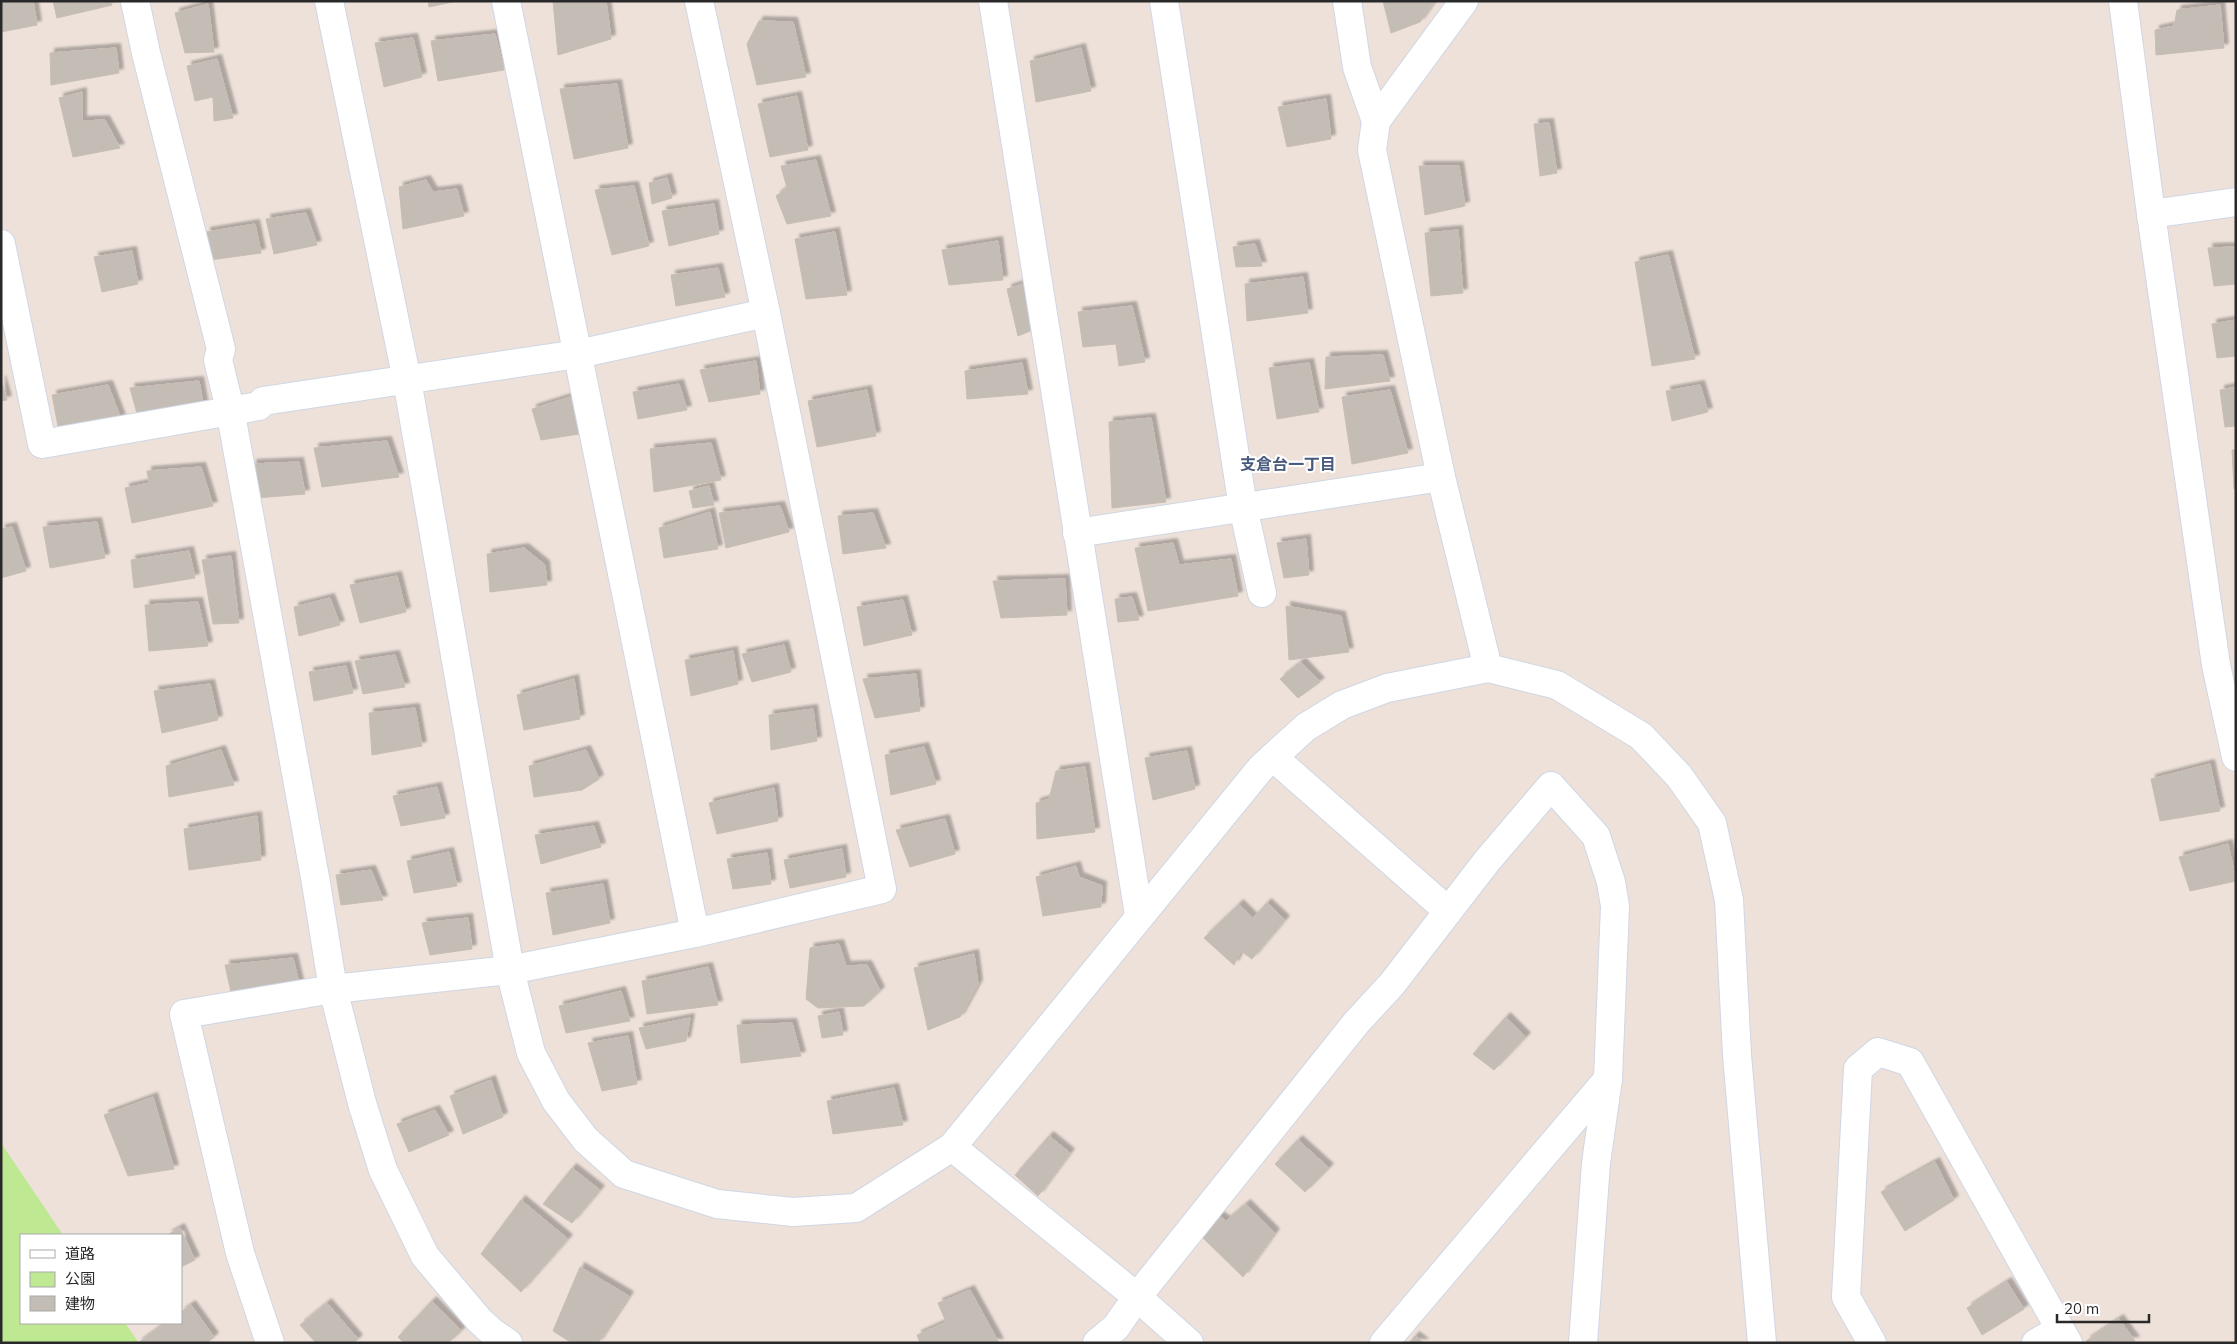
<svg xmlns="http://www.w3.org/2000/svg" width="2237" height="1344" font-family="Mulish,'Noto Sans JP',sans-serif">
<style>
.green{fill:#bfe892}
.building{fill:#c4bdb6;stroke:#c8bdb4;filter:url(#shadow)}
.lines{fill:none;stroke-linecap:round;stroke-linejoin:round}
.minor-casing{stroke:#cfd7e4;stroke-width:30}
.minor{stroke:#fff;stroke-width:28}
.labels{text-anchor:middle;stroke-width:4;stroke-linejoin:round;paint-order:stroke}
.neighbourhood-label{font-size:16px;font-weight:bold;fill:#475a7d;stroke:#fff}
</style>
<defs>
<filter id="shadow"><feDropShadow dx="4.5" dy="-4.5" stdDeviation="1" flood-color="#0004"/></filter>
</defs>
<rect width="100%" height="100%" fill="#ede1da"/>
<path class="green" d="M 1,1143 L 63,1235 L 21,1235 L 21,1323 L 125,1323 L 139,1343 L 1,1343 Z"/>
<g class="building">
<path d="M 1,1 L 33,1 L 37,25 L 1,32 Z"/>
<path d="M 53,1 L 110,1 L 112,5 L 57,18 Z"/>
<path d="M 428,1 L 457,1 L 429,7 Z"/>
<path d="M 553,1 L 606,1 L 611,39 L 558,55 Z"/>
<path d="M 1383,1 L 1433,1 L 1433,3 L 1420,22 L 1391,33 Z"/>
<path d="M 208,4 L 214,52 L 185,53 L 175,13 Z"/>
<path d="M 2220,5 L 2224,48 L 2156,55 L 2155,30 L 2174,26 L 2177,10 Z"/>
<path d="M 759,21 L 793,22 L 806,77 L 757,85 L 747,44 Z"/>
<path d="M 495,34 L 504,70 L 438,81 L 431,41 Z"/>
<path d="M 413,38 L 422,77 L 384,87 L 375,43 Z"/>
<path d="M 116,48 L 119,73 L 51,85 L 50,53 Z"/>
<path d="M 1081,48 L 1091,91 L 1036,102 L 1030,61 Z"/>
<path d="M 217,59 L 233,118 L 214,121 L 213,97 L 195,101 L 187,66 Z"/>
<path d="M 617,84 L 628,148 L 574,159 L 560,89 Z"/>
<path d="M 82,92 L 82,121 L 105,120 L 120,148 L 73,157 L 59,98 Z"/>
<path d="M 797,96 L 808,150 L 770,157 L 758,104 Z"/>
<path d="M 1326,99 L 1331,139 L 1287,147 L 1278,107 Z"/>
<path d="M 1549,123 L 1557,173 L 1540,176 L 1534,124 Z"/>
<path d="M 816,160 L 831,216 L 787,224 L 776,196 L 787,188 L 781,166 Z"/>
<path d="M 1419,166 L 1459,166 L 1465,206 L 1425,215 Z"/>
<path d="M 667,178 L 672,198 L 652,204 L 649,183 Z"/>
<path d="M 426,180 L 433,192 L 457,189 L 464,216 L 403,229 L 399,187 Z"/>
<path d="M 634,186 L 649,246 L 612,255 L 595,190 Z"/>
<path d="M 714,204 L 719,234 L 669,246 L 662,211 Z"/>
<path d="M 306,213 L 317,245 L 274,254 L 266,219 Z"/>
<path d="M 255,224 L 261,253 L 210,260 L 206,232 Z"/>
<path d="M 1458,230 L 1463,293 L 1431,296 L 1425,233 Z"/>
<path d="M 835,232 L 847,295 L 806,299 L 795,239 Z"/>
<path d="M 998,241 L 1003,280 L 949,285 L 942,250 Z"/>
<path d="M 1255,244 L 1262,266 L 1236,267 L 1233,247 Z"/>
<path d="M 2236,247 L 2236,284 L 2214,286 L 2208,248 Z"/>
<path d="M 132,251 L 138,284 L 102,292 L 94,257 Z"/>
<path d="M 1668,255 L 1695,359 L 1652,366 L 1635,262 Z"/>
<path d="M 718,268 L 725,297 L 676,306 L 671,275 Z"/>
<path d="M 1303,277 L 1308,313 L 1247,321 L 1245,284 Z"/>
<path d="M 1029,282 L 1037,328 L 1018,336 L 1007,289 Z"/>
<path d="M 1132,306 L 1145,362 L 1119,366 L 1116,344 L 1083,347 L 1078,312 Z"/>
<path d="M 2236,320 L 2236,356 L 2217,358 L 2212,324 Z"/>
<path d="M 1383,355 L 1390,381 L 1325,389 L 1326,357 Z"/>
<path d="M 756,361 L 760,394 L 709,402 L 700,370 Z"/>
<path d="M 1022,363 L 1028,394 L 967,399 L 965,371 Z"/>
<path d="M 1309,363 L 1319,412 L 1277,419 L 1269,368 Z"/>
<path d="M 1,380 L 7,400 L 1,401 Z"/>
<path d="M 199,381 L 204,408 L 139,421 L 130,388 Z"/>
<path d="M 679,384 L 687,410 L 638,419 L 633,392 Z"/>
<path d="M 108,385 L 121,419 L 59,431 L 52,395 Z"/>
<path d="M 1700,385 L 1708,412 L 1672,421 L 1666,391 Z"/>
<path d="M 2236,387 L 2236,426 L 2225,427 L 2220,390 Z"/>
<path d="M 867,390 L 876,436 L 817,447 L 808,401 Z"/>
<path d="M 1390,390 L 1408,453 L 1352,464 L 1342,397 Z"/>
<path d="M 570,397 L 579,434 L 541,440 L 532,409 Z"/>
<path d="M 1151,418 L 1166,502 L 1112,508 L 1109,422 Z"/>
<path d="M 387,441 L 399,477 L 322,487 L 314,448 Z"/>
<path d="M 711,443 L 721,480 L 654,492 L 650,449 Z"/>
<path d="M 2232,450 L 2236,450 L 2236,488 L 2234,489 Z"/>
<path d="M 299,462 L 305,494 L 257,498 L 252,464 Z"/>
<path d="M 201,467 L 213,506 L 132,523 L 125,488 L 149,483 L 147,471 Z"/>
<path d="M 709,486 L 714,505 L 693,508 L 689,491 Z"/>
<path d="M 780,506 L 789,532 L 726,548 L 719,513 Z"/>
<path d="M 710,512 L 718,549 L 664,558 L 659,528 Z"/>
<path d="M 873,513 L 886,548 L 843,554 L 838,516 Z"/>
<path d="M 97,522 L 105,558 L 50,568 L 43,527 Z"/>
<path d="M 12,527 L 26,571 L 1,578 L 1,529 Z"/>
<path d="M 1306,539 L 1309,575 L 1284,578 L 1277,543 Z"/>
<path d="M 1173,543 L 1179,565 L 1231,559 L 1238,596 L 1148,611 L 1135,548 Z"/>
<path d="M 524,548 L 545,565 L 547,585 L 490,592 L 487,554 Z"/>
<path d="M 189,551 L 195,578 L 134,588 L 131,560 Z"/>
<path d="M 231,556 L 239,623 L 213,624 L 202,560 Z"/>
<path d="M 397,576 L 406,612 L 360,623 L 350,585 Z"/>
<path d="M 1065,579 L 1067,615 L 1001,618 L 993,581 Z"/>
<path d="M 1132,597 L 1139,620 L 1118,622 L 1115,599 Z"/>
<path d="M 330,598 L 340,625 L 299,636 L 294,607 Z"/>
<path d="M 903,600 L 912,635 L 864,646 L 857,607 Z"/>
<path d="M 198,602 L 208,646 L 149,651 L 145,605 Z"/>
<path d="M 1286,606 L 1341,616 L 1349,652 L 1289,660 Z"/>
<path d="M 784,645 L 791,672 L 752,682 L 742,654 Z"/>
<path d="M 733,651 L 738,684 L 691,696 L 685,660 Z"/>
<path d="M 395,655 L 405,687 L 363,694 L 355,661 Z"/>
<path d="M 1301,662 L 1320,682 L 1298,698 L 1280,679 Z"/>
<path d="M 346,666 L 353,693 L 314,701 L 309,672 Z"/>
<path d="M 916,674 L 920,711 L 875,718 L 863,679 Z"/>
<path d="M 574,679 L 580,719 L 524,730 L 517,695 Z"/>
<path d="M 210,684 L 218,720 L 162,733 L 154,691 Z"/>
<path d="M 415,708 L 422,746 L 372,755 L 369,713 Z"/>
<path d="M 813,709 L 817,741 L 771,750 L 769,715 Z"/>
<path d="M 924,747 L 936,784 L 891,795 L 885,755 Z"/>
<path d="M 221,750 L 234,785 L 169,797 L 166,766 Z"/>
<path d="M 586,750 L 599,779 L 582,790 L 534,797 L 529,766 Z"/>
<path d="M 1187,751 L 1195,789 L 1153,800 L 1145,758 Z"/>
<path d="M 2210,764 L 2220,811 L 2160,821 L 2151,779 Z"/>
<path d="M 1085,767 L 1095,832 L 1037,839 L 1036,803 L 1049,799 L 1056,771 Z"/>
<path d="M 437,787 L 445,818 L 401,826 L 393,796 Z"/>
<path d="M 774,788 L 778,821 L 717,834 L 709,803 Z"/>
<path d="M 257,816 L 261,860 L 189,870 L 184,829 Z"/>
<path d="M 945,819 L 955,854 L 910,867 L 896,830 Z"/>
<path d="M 594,826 L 601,847 L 541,864 L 535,835 Z"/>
<path d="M 2228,844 L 2236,881 L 2190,891 L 2179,857 Z"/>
<path d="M 842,849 L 846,877 L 790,888 L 784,860 Z"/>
<path d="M 449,852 L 457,886 L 414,893 L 407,861 Z"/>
<path d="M 767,853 L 771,884 L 733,889 L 727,859 Z"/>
<path d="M 1076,866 L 1079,877 L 1102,886 L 1101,907 L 1043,916 L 1036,877 Z"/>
<path d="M 371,870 L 383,900 L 341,905 L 336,875 Z"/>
<path d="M 603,884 L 610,923 L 553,935 L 546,893 Z"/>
<path d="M 1267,903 L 1285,920 L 1252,959 L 1241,951 L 1234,965 L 1204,938 L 1239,904 L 1253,918 Z"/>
<path d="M 468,918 L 472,949 L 430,955 L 422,923 Z"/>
<path d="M 839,944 L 846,966 L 867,965 L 880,991 L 864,1006 L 818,1008 L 806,999 L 810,948 Z"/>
<path d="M 974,954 L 978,984 L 960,1017 L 928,1030 L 914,968 Z"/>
<path d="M 293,958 L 300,988 L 232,997 L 225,965 Z"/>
<path d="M 708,967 L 718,1005 L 647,1014 L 642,981 Z"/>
<path d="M 621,991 L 630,1021 L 566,1033 L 559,1006 Z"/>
<path d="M 839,1012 L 843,1035 L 822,1038 L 818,1016 Z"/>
<path d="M 1506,1017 L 1526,1037 L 1494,1070 L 1473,1054 Z"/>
<path d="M 690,1018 L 686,1041 L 646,1049 L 639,1028 Z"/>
<path d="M 792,1023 L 801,1056 L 741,1063 L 737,1025 Z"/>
<path d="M 628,1036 L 637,1084 L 602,1091 L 588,1043 Z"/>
<path d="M 491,1080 L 503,1117 L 463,1134 L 450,1096 Z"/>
<path d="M 894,1088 L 903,1125 L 833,1134 L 827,1101 Z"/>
<path d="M 153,1097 L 174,1169 L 128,1176 L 104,1115 Z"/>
<path d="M 435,1110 L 449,1135 L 409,1152 L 397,1124 Z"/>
<path d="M 1049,1136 L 1070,1153 L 1038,1196 L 1015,1175 Z"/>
<path d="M 1298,1140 L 1329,1168 L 1305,1192 L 1275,1164 Z"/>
<path d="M 1935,1162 L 1954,1200 L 1905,1231 L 1881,1192 Z"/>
<path d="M 572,1168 L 600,1190 L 572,1223 L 543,1204 Z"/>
<path d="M 521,1200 L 568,1239 L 521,1292 L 481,1254 Z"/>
<path d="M 1246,1204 L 1275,1233 L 1243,1277 L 1198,1233 L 1215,1213 L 1226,1221 Z"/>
<path d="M 180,1228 L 195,1260 L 181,1267 L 181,1235 L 167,1235 Z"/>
<path d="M 580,1267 L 629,1296 L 598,1343 L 572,1343 L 553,1331 Z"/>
<path d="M 2007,1282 L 2024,1309 L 1982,1335 L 1967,1308 Z"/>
<path d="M 970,1290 L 999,1343 L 920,1343 L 917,1335 L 946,1322 L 938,1303 Z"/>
<path d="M 432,1301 L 461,1331 L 448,1343 L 404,1343 L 398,1337 Z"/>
<path d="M 327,1303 L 358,1339 L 354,1343 L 316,1343 L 300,1325 Z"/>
<path d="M 191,1305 L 214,1337 L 207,1343 L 138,1343 L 166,1323 L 181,1323 L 181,1312 Z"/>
<path d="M 2119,1319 L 2135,1341 L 2087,1343 L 2086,1341 Z"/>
<path d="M 1415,1336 L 1424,1343 L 1409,1343 Z"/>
</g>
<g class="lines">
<g class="minor-casing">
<g id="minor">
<path d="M 135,1 L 146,53 L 221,349 L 218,360 L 230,409 L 316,883 L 333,989 L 362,1103 L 383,1170 L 425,1256 L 479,1320 L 492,1332 L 508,1343"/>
<path d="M 329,1 L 407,380 L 510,970 L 531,1053 L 556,1101 L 586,1140 L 624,1174 L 717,1204 L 793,1212 L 856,1208 L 952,1147 L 1261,768 L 1306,727 L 1342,705 L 1387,688 L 1488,668 L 1557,685 L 1641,736 L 1679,776 L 1712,823 L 1729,900 L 1737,1055 L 1762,1343"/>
<path d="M 506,1 L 695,933"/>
<path d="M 993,1 L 1139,915"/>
<path d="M 1164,1 L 1243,507 L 1262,593"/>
<path d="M 1347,1 L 1357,67 L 1376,121"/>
<path d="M 1464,1 L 1376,121 L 1372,150 L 1441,477 L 1488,668"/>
<path d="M 2123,1 L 2151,214 L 2216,665 L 2236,757"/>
<path d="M 2151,214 L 2236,202"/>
<path d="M 1,244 L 42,444 L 259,406 L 263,401 L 578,354 L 766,313"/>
<path d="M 1077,533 L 1441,477"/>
<path d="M 1273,757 L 1448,911"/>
<path d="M 952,1147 L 1137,1297 L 1189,1343"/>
<path d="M 270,1343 L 240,1253 L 184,1014 L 333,989 L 510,970 L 695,933 L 882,889 L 766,313 L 699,1"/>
<path d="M 1097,1343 L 1116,1327 L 1137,1297 L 1356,1023 L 1392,984 L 1487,861 L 1551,786 L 1596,836 L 1611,882 L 1615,906 L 1608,1079 L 1596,1163 L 1583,1343"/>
<path d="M 1384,1343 L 1608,1079"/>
<path d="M 1872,1343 L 1846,1297 L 1858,1069 L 1878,1052 L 1910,1062 L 2068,1343"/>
<path d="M 2036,1343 L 2060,1329"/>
</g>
</g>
<use href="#minor" class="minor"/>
</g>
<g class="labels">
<g class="neighbourhood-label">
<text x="1288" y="470">支倉台一丁目</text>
</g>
</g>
<rect width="2237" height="1344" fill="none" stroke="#292929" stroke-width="5"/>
<rect x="20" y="1234" width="162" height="90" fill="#ffffff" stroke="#a9a9a9"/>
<rect x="30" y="1250" width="25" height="8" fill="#ffffff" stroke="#a9a9a9"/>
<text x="65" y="1259" font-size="15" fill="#292929">道路</text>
<rect x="30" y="1272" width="25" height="15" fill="#bfe892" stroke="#a9a9a9"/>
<text x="65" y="1284" font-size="15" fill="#292929">公園</text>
<rect x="30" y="1296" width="25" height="15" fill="#c4bdb6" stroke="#a9a9a9"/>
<text x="65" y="1309" font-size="15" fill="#292929">建物</text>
<path d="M2057 1314v8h92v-8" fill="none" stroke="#292929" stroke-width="2.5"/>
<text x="2064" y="1314" font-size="15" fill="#292929" stroke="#ffffff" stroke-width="4" paint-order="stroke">20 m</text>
</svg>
